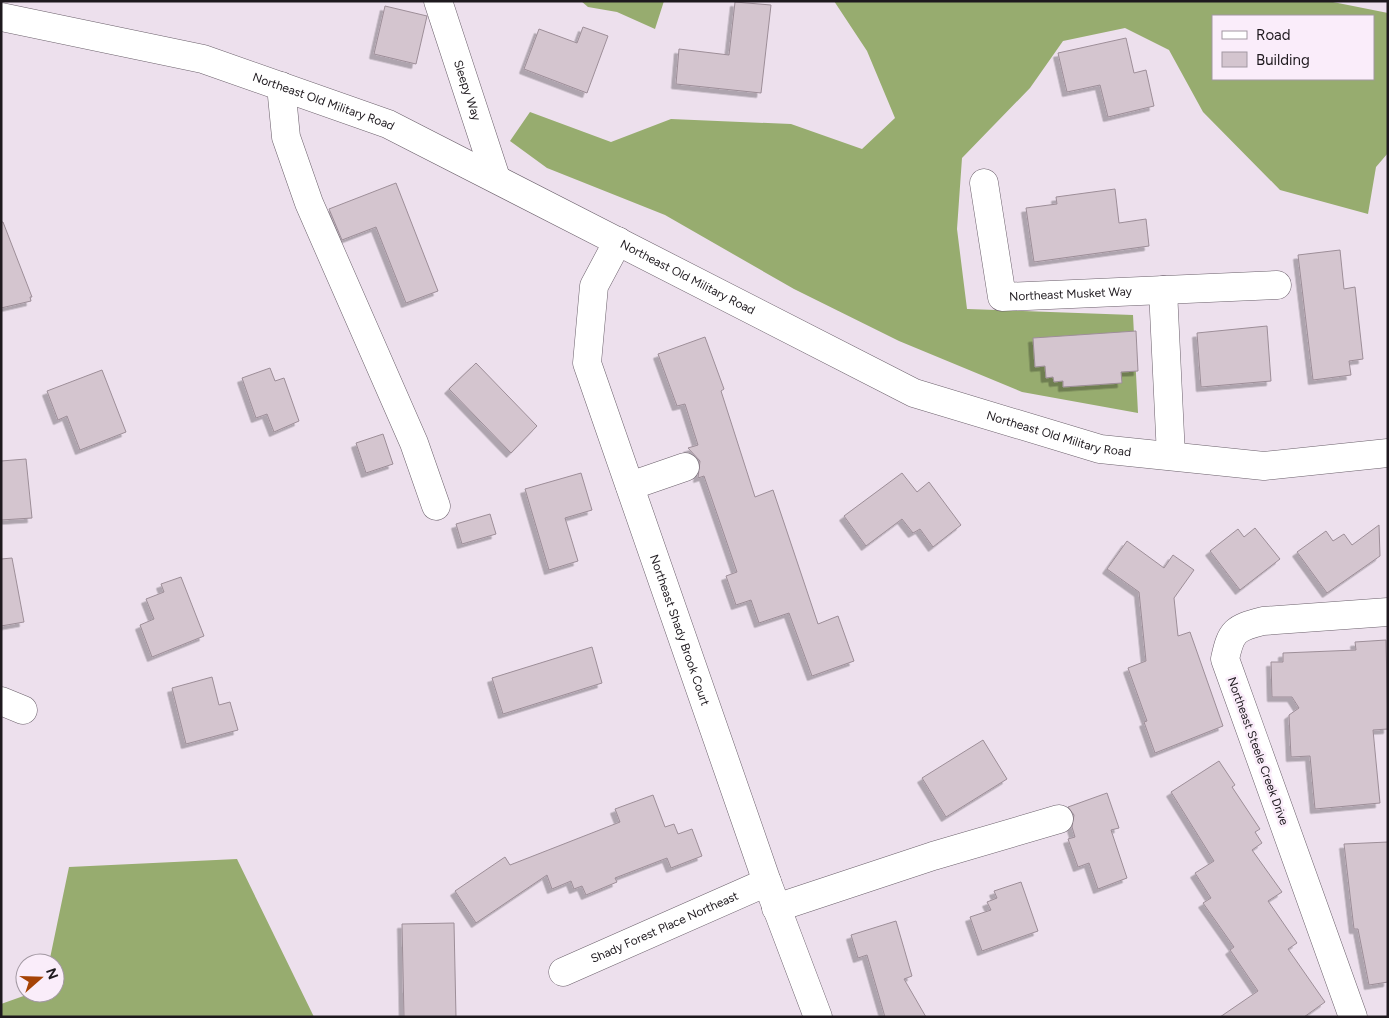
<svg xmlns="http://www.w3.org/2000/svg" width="1389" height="1018" font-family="Figtree,sans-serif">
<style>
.forest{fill:#97ac6f;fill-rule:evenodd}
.building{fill:#d4c5cf;stroke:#9d8e98;filter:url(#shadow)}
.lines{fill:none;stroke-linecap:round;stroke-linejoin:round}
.minor-casing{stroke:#6b606b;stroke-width:29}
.minor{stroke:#fff;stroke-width:28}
.labels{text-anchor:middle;stroke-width:5;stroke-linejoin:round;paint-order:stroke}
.street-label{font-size:12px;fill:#1e191e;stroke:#faedfa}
</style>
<defs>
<filter id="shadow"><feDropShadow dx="-4.5" dy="4.5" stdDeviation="0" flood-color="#0004"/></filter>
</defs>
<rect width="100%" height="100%" fill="#ede0ed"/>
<g class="forest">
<path d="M 581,1 L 664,1 L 655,29 L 617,12 L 588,7 Z"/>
<path d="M 834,1 L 1328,1 L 1388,13 L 1388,153 L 1376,167 L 1368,214 L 1280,190 L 1203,112 L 1169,50 L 1125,28 L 1063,41 L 1030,88 L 962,158 L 957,229 L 967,309 L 1133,315 L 1138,413 L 1022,392 L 899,341 L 794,289 L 665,215 L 547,168 L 510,141 L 530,112 L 611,142 L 671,119 L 791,124 L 862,149 L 895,118 L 867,51 ZM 1213,16 L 1373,16 L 1373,79 L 1213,79 Z"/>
<path d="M 237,859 L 314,1017 L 1,1017 L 1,1004 L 32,993 L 55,993 L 55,963 L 49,963 L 69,867 Z"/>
</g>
<g class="building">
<path d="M 735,2 L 771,5 L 761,93 L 676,84 L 679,49 L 729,55 Z"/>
<path d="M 385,6 L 427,16 L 416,64 L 374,54 Z"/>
<path d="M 583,27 L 608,36 L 587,93 L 524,69 L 539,29 L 577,43 Z"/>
<path d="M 1126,38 L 1134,73 L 1146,70 L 1154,106 L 1108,117 L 1100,85 L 1067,92 L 1058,53 Z"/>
<path d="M 396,183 L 438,291 L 406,303 L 376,227 L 342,240 L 329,209 Z"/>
<path d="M 1115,189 L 1119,223 L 1146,219 L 1149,246 L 1034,262 L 1026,208 L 1057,204 L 1056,197 Z"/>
<path d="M 1,222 L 3,222 L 32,297 L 30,297 L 31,301 L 1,308 Z"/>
<path d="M 1340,250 L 1344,289 L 1355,287 L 1363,359 L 1349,361 L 1351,375 L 1313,380 L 1298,255 Z"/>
<path d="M 1267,326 L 1271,381 L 1201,387 L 1197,333 Z"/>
<path d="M 1136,331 L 1138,371 L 1121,372 L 1122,383 L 1063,387 L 1063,381 L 1054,382 L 1053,377 L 1046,378 L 1045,366 L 1035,367 L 1033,338 Z"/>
<path d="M 705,337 L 724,389 L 721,391 L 755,497 L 773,490 L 818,624 L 838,616 L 854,661 L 812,676 L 789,613 L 759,623 L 751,600 L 736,605 L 726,576 L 737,572 L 704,476 L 698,478 L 700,461 L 688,448 L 698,445 L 685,404 L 677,406 L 658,354 Z"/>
<path d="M 476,363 L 537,426 L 511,453 L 449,389 Z"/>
<path d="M 270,368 L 275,381 L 284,378 L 299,421 L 274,432 L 267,414 L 256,418 L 242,378 Z"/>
<path d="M 102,370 L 126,432 L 80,450 L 67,416 L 58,420 L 47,391 Z"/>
<path d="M 383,434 L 393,464 L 366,473 L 356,443 Z"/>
<path d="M 26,459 L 32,518 L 1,520 L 1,461 Z"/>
<path d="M 581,473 L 592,510 L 565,518 L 578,561 L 549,570 L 525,489 Z"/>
<path d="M 902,473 L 917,492 L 929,482 L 961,525 L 933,547 L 920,529 L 913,533 L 902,519 L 866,546 L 844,516 Z"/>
<path d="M 490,514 L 496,534 L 462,544 L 456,524 Z"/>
<path d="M 1379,525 L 1380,556 L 1327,593 L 1297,552 L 1326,531 L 1333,541 L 1344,534 L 1352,545 Z"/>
<path d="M 1255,528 L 1280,559 L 1240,590 L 1210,551 L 1238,529 L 1244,537 Z"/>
<path d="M 1127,541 L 1164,568 L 1173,555 L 1194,570 L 1174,598 L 1178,636 L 1190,632 L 1223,726 L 1155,753 L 1144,722 L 1147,721 L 1128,668 L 1146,661 L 1139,592 L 1107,569 Z"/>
<path d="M 12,558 L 24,622 L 1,626 L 1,559 Z"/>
<path d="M 181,577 L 204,636 L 152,657 L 140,625 L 154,619 L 146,599 L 164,592 L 161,584 Z"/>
<path d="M 1386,640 L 1388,729 L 1373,730 L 1380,803 L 1315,809 L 1310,756 L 1291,757 L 1289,715 L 1299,708 L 1292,697 L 1272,697 L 1271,662 L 1283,662 L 1283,653 L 1356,650 L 1355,642 Z"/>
<path d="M 592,647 L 602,683 L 503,714 L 492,678 Z"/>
<path d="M 212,677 L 219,705 L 230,702 L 238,730 L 186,744 L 172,688 Z"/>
<path d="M 983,740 L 1007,779 L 946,817 L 922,778 Z"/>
<path d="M 1219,761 L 1235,785 L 1232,787 L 1260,829 L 1255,832 L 1262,843 L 1252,850 L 1282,892 L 1268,901 L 1297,943 L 1288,949 L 1325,1002 L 1304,1017 L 1220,1017 L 1258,991 L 1230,950 L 1234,947 L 1203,903 L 1211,898 L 1195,873 L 1214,861 L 1171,792 Z"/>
<path d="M 1107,793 L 1119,828 L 1111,830 L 1127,878 L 1098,889 L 1089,863 L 1078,867 L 1068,839 L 1075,837 L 1072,827 L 1074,815 L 1068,807 Z"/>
<path d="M 653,795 L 665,827 L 674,824 L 678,834 L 692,829 L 702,856 L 671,868 L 667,858 L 615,878 L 617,882 L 586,895 L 582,886 L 574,889 L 571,881 L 552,889 L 547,875 L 476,923 L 455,891 L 505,857 L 510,865 L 620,822 L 615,809 Z"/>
<path d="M 1388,842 L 1388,982 L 1369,985 L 1358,929 L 1354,929 L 1344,844 Z"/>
<path d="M 1021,882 L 1038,931 L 982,951 L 970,917 L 991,910 L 987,902 L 997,898 L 994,891 Z"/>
<path d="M 896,921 L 912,976 L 904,979 L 926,1017 L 885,1017 L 867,955 L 858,958 L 851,935 Z"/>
<path d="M 454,923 L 456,1017 L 404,1017 L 402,924 Z"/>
</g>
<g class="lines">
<g class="minor-casing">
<g id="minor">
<path id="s1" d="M 438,1 L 496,178"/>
<path id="s2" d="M 1,17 L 203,59 L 388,124 L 914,393 L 1100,449 L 1264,466 L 1388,453"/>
<path d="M 281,86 L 286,137 L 309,203 L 414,443 L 436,506"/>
<path id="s3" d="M 984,183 L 1002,297 L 1277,285"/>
<path id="s4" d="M 618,241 L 594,286 L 587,363 L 767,882 L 818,1017"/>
<path d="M 1163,290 L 1171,456"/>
<path d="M 630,486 L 685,467"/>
<path d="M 1,701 L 23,710"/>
<path d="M 776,908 L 933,856 L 1059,819"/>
<path id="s5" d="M 563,972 L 767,882"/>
<path d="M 1353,1017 L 1225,659 C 1231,631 1235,628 1263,621 L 1388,612"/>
</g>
</g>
<use href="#minor" class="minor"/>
</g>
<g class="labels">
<g class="street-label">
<text dy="4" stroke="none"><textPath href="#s1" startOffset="94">Sleepy Way</textPath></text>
<text dy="4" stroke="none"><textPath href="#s2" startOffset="334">Northeast Old Military Road</textPath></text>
<text dy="4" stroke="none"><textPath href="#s2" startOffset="739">Northeast Old Military Road</textPath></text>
<text dy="4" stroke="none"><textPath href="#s3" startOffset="184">Northeast Musket Way</textPath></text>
<text dy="4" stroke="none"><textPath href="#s2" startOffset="1144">Northeast Old Military Road</textPath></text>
<text dy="4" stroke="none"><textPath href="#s4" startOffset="411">Northeast Shady Brook Court</textPath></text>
<text transform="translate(1258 751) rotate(70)" y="4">Northeast Steele Creek Drive</text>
<text dy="4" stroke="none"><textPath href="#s5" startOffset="111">Shady Forest Place Northeast</textPath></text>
</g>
</g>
<rect width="1389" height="1018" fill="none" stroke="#1e191e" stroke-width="5"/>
<rect x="1212" y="15" width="162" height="65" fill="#faedfa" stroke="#a298a2"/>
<rect x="1222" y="31" width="25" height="8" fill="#ffffff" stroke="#a298a2"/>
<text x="1256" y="40" font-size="15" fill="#1e191e">Road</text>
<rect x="1222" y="52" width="25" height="15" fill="#d4c5cf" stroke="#a298a2"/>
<text x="1256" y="65" font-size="15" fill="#1e191e">Building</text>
<g transform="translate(40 978) rotate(70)"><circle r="24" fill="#faedfa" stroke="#a298a2"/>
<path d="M0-4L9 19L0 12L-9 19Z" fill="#a64306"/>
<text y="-8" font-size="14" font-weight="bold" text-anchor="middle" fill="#1e191e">N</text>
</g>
</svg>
